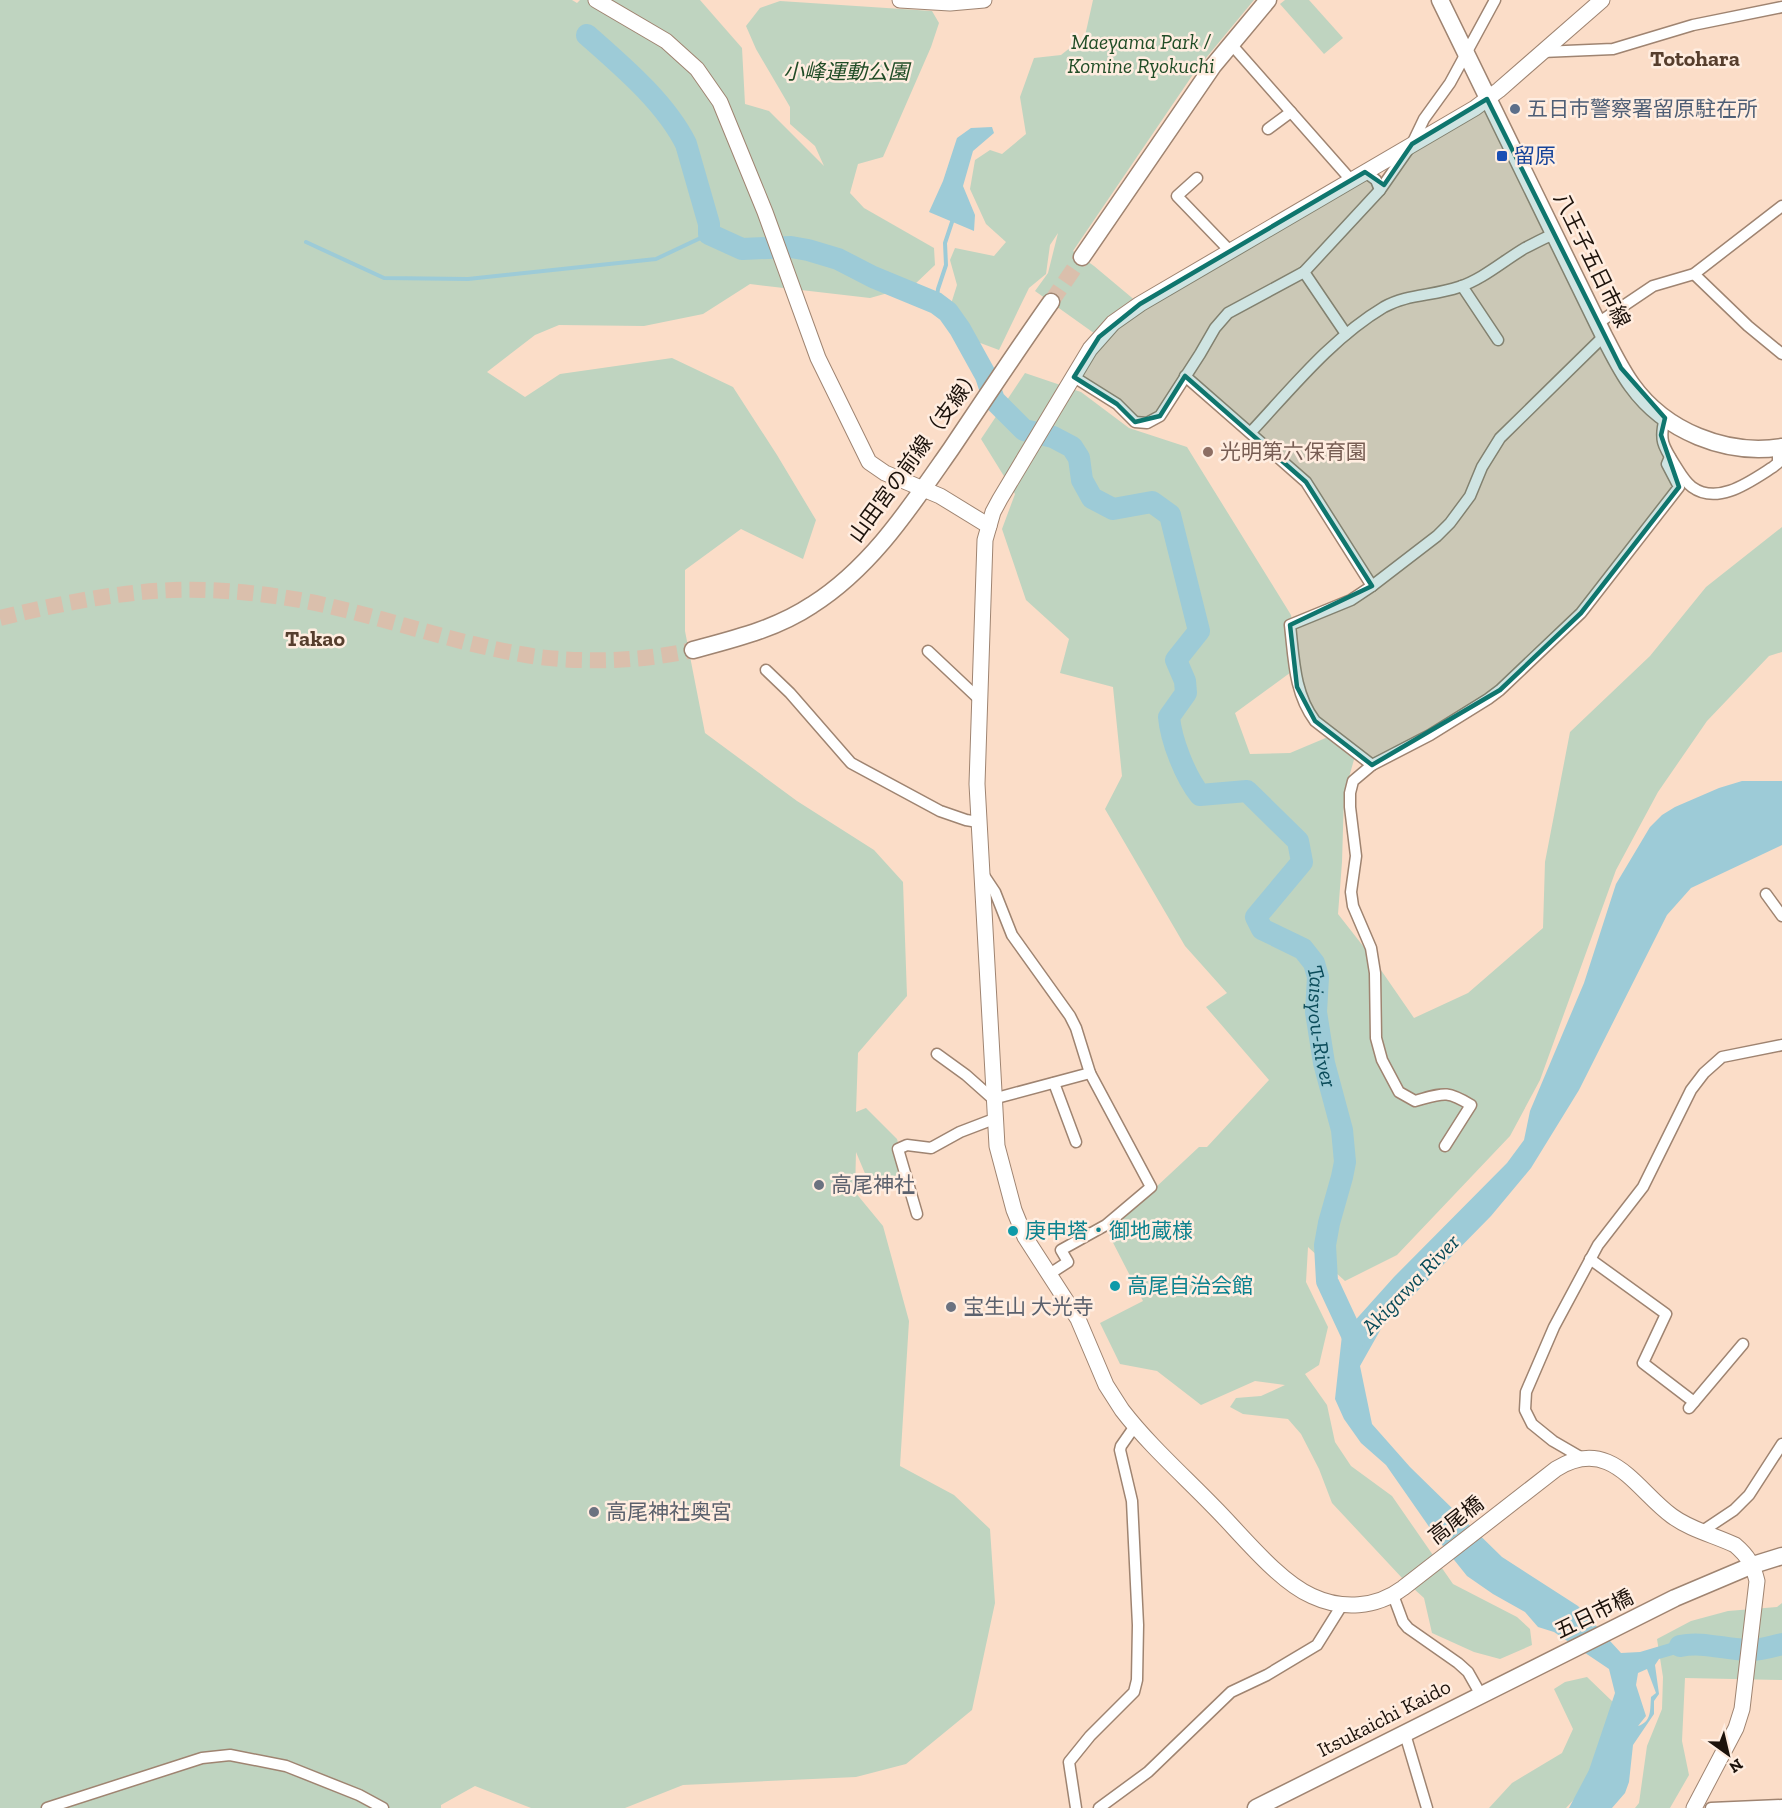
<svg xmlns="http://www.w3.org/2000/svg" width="1782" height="1808" font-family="'Zilla Slab','Noto Sans JP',serif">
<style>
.green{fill:#bfd4c0}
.water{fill:#9dcbd7;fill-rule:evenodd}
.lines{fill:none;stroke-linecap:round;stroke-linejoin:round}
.stream{stroke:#9dcbd7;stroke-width:4}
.river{stroke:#9dcbd7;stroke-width:22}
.primary-tunnel{stroke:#dabfac;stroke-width:16;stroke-dasharray:16 8;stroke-linecap:butt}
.street-casing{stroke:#9f8471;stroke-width:13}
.secondary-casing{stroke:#9f8471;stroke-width:17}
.primary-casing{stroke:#9f8471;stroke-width:19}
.street{stroke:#fff;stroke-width:10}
.secondary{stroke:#fff;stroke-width:15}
.primary{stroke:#fff;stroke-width:16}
.marked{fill:#0f766e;fill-opacity:0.2;stroke:#0f766e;stroke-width:4.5;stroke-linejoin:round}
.service-dot{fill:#5c6f8a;stroke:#ffede0;stroke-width:2}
.transit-dot{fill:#1a4fb4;stroke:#ffede0;stroke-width:2}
.education-dot{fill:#8d6e63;stroke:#ffede0;stroke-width:2}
.worship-dot{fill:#6b7280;stroke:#ffede0;stroke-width:2}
.culture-dot{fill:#0f9aa8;stroke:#ffede0;stroke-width:2}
.labels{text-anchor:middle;stroke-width:5;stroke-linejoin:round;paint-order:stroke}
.park-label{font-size:21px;font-style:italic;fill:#214d27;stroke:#ffede0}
.service-label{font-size:21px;fill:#4e5e75;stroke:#ffede0;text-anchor:start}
.transit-label{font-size:21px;fill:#164399;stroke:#ffede0;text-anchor:start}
.street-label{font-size:21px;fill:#1c120b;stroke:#ffede0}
.education-label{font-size:21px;fill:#785e54;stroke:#ffede0;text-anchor:start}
.worship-label{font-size:21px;fill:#5b616d;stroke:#ffede0;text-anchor:start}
.culture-label{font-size:21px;fill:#0d838f;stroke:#ffede0;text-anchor:start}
.neighbourhood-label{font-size:22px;font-weight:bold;fill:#563e2d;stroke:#ffede0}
.water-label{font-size:22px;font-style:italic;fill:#0b4c5a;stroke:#ffede0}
</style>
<rect width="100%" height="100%" fill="#fbddc8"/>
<g class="green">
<path d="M 0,0 L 572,0 L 577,3 L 580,0 L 700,0 L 742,48 L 745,104 L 769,111 L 824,166 L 815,146 L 790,124 L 790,107 L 756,49 L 746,26 L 760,8 L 780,1 L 932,11 L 939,23 L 931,47 L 883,157 L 858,164 L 850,193 L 864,208 L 934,248 L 935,265 L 913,286 L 870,298 L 750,284 L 703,314 L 644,326 L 559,325 L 535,335 L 487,372 L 525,397 L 560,374 L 672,358 L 733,387 L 777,455 L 816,520 L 803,559 L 741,529 L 685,570 L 685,631 L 705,733 L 797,801 L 874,850 L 903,882 L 907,996 L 858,1053 L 856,1112 L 866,1108 L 897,1139 L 908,1176 L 869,1183 L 856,1152 L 855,1192 L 883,1226 L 909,1321 L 900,1466 L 954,1495 L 990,1529 L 995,1603 L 972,1710 L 906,1764 L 856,1777 L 683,1785 L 625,1808 L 531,1808 L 475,1786 L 441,1805 L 441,1808 L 0,1808 Z"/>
<path d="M 1093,0 L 1254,0 L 1196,70 L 1073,251 L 1094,266 L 1137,302 L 1098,336 L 1035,291 L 1048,273 L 1058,233 L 1050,245 L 1046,274 L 1029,288 L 999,350 L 975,341 L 951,304 L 957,285 L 950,260 L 955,248 L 994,256 L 1006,242 L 986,224 L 970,189 L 975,160 L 990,150 L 1002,154 L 1026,134 L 1020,97 L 1034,58 L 1061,55 L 1085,36 Z"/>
<path d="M 1285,0 L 1309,0 L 1343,38 L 1324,54 L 1280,4 Z"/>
<path d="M 1025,373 L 1081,392 L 1129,428 L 1187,447 L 1291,615 L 1298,667 L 1235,713 L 1250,754 L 1290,753 L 1328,737 L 1355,756 L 1344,795 L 1342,862 L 1338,914 L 1374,960 L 1414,1018 L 1468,993 L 1543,928 L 1545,862 L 1570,732 L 1650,656 L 1706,587 L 1782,527 L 1782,652 L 1769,656 L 1707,721 L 1658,792 L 1616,870 L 1540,1080 L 1510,1136 L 1397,1255 L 1345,1281 L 1308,1247 L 1306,1282 L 1328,1327 L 1319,1365 L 1305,1374 L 1327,1405 L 1335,1442 L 1351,1466 L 1392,1496 L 1453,1584 L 1517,1617 L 1530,1629 L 1532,1645 L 1500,1659 L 1474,1652 L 1432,1633 L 1424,1598 L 1403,1579 L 1332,1503 L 1319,1469 L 1301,1434 L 1288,1419 L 1243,1414 L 1230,1407 L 1236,1398 L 1261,1396 L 1285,1385 L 1255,1381 L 1201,1405 L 1157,1371 L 1120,1364 L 1100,1323 L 1143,1301 L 1106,1229 L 1155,1188 L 1199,1147 L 1207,1147 L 1269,1080 L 1206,1007 L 1227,993 L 1185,946 L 1105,809 L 1122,776 L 1113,687 L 1060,673 L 1069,639 L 1026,600 L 1002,529 L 1015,494 L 981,439 Z"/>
<path d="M 1782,1603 L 1782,1680 L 1685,1678 L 1682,1741 L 1689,1775 L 1670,1808 L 1635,1808 L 1639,1803 L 1647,1746 L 1662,1709 L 1663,1677 L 1657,1639 L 1691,1621 L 1728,1611 L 1777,1607 Z"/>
<path d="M 1587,1677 L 1614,1703 L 1590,1782 L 1566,1808 L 1489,1808 L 1512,1783 L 1562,1753 L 1573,1729 L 1554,1689 L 1565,1682 Z"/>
</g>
<g class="water">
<path d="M 992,127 L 994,133 L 973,151 L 963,186 L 975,215 L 974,231 L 929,212 L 943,181 L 957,138 L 971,128 Z"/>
<path d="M 1742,781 L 1782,781 L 1782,845 L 1691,888 L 1667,915 L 1579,1090 L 1531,1168 L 1491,1216 L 1382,1327 L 1360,1366 L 1372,1424 L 1410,1467 L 1502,1557 L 1578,1606 L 1621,1653 L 1640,1652 L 1687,1638 L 1708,1645 L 1659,1659 L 1655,1665 L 1659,1694 L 1654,1701 L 1654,1714 L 1633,1745 L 1629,1782 L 1625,1793 L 1612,1808 L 1569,1808 L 1589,1770 L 1615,1693 L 1609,1669 L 1554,1632 L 1538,1627 L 1525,1612 L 1493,1594 L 1467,1576 L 1439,1541 L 1386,1465 L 1361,1443 L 1344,1419 L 1335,1399 L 1342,1335 L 1394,1277 L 1507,1163 L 1524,1140 L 1530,1111 L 1584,983 L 1616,884 L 1650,827 L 1662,815 L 1675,807 L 1719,788 ZM 1647,1669 L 1656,1693 L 1651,1697 C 1650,1709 1652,1722 1638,1726 L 1646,1716 L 1636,1685 L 1638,1673 Z"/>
</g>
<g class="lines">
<g class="stream">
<path d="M 306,242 L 384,278 L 468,279 L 656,259 L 709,234"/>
<path d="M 936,303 L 938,289 L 946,265 L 945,243 L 952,222"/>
</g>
<g class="river">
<path id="s1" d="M 587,35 C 622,66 665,102 686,144 L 709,224 L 709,234 L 742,249 L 791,247 L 808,250 L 838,259 L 873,277 L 936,303 L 948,312 L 960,329 L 986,376 L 994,400 L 1024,430 L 1053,437 L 1072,447 L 1079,458 L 1082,480 L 1092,498 L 1113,509 L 1152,502 L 1170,515 L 1199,631 L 1176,660 L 1185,681 L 1186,693 L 1169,717 C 1171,740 1185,776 1200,795 L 1247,791 L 1298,841 L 1302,862 L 1256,917 L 1262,929 L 1303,949 L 1314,963 L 1318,977 L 1316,1012 L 1324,1063 L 1342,1130 L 1345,1162 L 1342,1177 L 1329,1223 L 1325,1245 L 1327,1281 L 1354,1339"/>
<path d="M 1680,1646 C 1703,1641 1726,1650 1750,1650 C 1761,1650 1771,1647 1782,1644"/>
</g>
<g class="primary-tunnel">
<path d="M 1051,302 L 1082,257"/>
<path d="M 0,618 C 41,608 83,599 125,594 C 185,586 246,590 305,601 C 384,616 460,646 539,657 C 591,663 642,661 693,650"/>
</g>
<g class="street-casing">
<g id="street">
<path d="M 1231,44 L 1351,180"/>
<path d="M 1542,52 L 1613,49 L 1693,25 L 1782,7"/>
<path d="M 1268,129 L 1291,112"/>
<path d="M 1365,172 L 1376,180 L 1380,190"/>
<path d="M 1197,178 L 1177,196 L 1230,251"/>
<path d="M 1304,272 L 1346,334"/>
<path d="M 1694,274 L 1748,326 L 1782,354"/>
<path d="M 1462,286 L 1498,340"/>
<path d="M 1598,323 L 1653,286 L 1694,274 L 1782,206"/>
<path d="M 1185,376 L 1306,482 L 1372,586"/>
<path d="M 1074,377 L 1117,404 L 1135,422 L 1147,423 L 1160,416 L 1200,354 L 1215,328 L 1228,313 L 1304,272 L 1380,190 L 1412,144 L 1424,119 L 1450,83 L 1495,0"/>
<path d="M 1665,418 C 1659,440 1663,446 1675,465 C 1680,473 1685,482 1692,487 C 1718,506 1751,481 1773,467 L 1778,463 L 1778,447"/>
<path d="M 1251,432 C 1292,388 1332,338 1384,307 C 1407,294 1433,296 1459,287 C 1483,279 1503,261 1525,248 C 1535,243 1544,238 1554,234"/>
<path d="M 928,651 L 979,699"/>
<path d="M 766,670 L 790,693 L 851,763 L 940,811 L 966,820 L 978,822"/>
<path d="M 1372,765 L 1315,721 C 1294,693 1294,659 1290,625 L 1351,600 L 1372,586 L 1437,536 L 1450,523 L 1470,496 L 1482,467 L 1500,438 L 1604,336"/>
<path d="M 983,874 L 995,892 L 1012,935 L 1070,1016 L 1076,1028 L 1090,1073 L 1151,1187 L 1106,1225 L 1061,1250 L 1068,1262 L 1048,1275"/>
<path d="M 1766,894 L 1782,916"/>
<path d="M 937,1054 L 966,1075 L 993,1099 L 1090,1073"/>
<path d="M 1054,1083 L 1076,1142"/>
<path d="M 1445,1146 L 1471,1105 C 1446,1090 1444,1093 1415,1101 L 1399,1092 L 1382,1060 L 1376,1038 L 1375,973 L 1371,948 L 1353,906 L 1351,892 L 1356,856 L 1350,807 L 1350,793 L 1353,781 L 1372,765 L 1430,735 L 1488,699 L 1500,690 L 1581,613 L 1679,487 L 1667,464 L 1670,457"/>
<path d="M 917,1214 L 898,1149 L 907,1145 L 931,1148 L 960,1132 L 994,1119"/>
<path d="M 1590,1259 L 1666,1314 L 1643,1363 L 1694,1402"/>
<path d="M 1689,1408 L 1743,1344"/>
<path d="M 1584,1459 L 1553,1441 L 1532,1424 L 1525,1410 L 1526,1392 L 1554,1327 L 1598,1245 L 1643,1187 L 1691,1090 L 1704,1073 L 1722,1057 L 1782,1045"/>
<path d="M 1701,1532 L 1734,1510 L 1749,1495 L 1782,1444"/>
<path d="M 1393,1595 L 1403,1622 L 1408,1628 L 1458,1663 L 1468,1672 L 1481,1695"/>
<path d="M 1405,1734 L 1427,1808"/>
<path d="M 47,1808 L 202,1758 L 230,1755 L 286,1766 L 359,1795 L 383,1808"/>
<path d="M 1076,1808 L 1069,1762 L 1090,1736 L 1134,1692 L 1137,1680 L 1138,1625 L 1132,1501 L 1120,1450 L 1121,1446 L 1135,1426"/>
<path d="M 1099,1808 L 1148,1772 L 1231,1692 L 1267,1675 L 1317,1645 L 1342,1605"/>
<path d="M 1711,1808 L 1782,1805"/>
</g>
</g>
<g class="secondary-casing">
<g id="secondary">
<path d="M 596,0 L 666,41 L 697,69 L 720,102 L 765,212 L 818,358 L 869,462 L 885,473 L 940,496 L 989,526"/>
<path d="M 900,0 L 950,3 L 984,0"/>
<path d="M 1602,0 L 1499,90 L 1475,108 L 1140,304 L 1113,323 L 1090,349 L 1000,499 L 993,512 L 985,540 L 977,784 L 997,1146 L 1014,1210 L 1025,1237 L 1078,1319 L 1106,1385 L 1122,1410 C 1149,1445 1183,1475 1214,1507 C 1241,1534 1278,1581 1312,1596 C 1342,1610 1376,1608 1403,1588 L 1556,1469 C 1611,1435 1636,1490 1672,1516 C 1691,1530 1714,1535 1735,1545 C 1748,1556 1753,1565 1757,1581 L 1742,1709 L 1736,1728 L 1694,1808"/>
</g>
</g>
<g class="primary-casing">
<g id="primary">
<path d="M 1440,0 L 1604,336 C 1613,353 1621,370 1632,385 C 1665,431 1726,456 1782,447"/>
<path d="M 1082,257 L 1213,66 L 1268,0"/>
<path d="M 693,650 C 734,639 776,629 812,605 C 872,567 911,506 951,449 C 984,400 1017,350 1051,302"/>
<path d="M 1256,1808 L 1675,1598 L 1753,1565 L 1782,1556"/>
</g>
</g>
<use href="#street" class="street"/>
<use href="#secondary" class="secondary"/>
<use href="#primary" class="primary"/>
</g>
<path class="marked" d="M 1487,99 L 1621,368 L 1665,418 L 1661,435 L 1679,487 L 1581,613 L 1500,690 L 1372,765 L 1315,721 L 1297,687 L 1290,625 L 1372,586 L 1306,482 L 1185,376 L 1160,416 L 1135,422 L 1117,404 L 1074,377 L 1099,337 L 1140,304 L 1365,172 L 1384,185 L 1412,144 Z"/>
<circle class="service-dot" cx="1515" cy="109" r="6"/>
<rect class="transit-dot" x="1496" y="150" width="12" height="12" rx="3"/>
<circle class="education-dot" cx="1208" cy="452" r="6"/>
<g class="worship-dot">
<circle cx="819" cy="1185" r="6"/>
<circle cx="951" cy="1307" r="6"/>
<circle cx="594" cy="1512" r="6"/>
</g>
<g class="culture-dot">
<circle cx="1013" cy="1231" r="6"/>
<circle cx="1115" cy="1286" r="6"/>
</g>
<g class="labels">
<g class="park-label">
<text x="1141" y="49">Maeyama Park /<tspan x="1141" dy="24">Komine Ryokuchi</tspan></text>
<text x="846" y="79">小峰運動公園</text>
</g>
<g class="service-label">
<text x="1527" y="116">五日市警察署留原駐在所</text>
</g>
<g class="transit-label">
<text x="1514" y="163">留原</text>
</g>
<g class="street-label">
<text transform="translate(1592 260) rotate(64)" y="7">八王子五日市線</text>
<text transform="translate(915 455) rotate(-54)" y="7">山田宮の前線（支線）</text>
<text transform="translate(1456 1520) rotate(-38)" y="7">高尾橋</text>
<text transform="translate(1594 1614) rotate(-26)" y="7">五日市橋</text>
<text transform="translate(1384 1718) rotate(-27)" y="7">Itsukaichi Kaido</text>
</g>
<g class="education-label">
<text x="1220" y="459">光明第六保育園</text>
</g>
<g class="worship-label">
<text x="831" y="1192">高尾神社</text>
<text x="963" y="1314">宝生山 大光寺</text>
<text x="606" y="1519">高尾神社奥宮</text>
</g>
<g class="culture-label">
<text x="1025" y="1238">庚申塔・御地蔵様</text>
<text x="1127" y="1293">高尾自治会館</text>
</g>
<g class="neighbourhood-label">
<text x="1695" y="66">Totohara</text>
<text x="315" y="646">Takao</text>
</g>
<g class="water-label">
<text dy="8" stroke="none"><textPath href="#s1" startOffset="1491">Taisyou-River</textPath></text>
<text transform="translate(1410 1284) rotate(-46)" y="8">Akigawa River</text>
</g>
</g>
<g transform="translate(1728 1754) rotate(146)" stroke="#ffede0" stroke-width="4.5" paint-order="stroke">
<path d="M0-4.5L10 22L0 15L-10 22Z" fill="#1c120b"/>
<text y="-9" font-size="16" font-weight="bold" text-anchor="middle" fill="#1c120b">N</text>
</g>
</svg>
